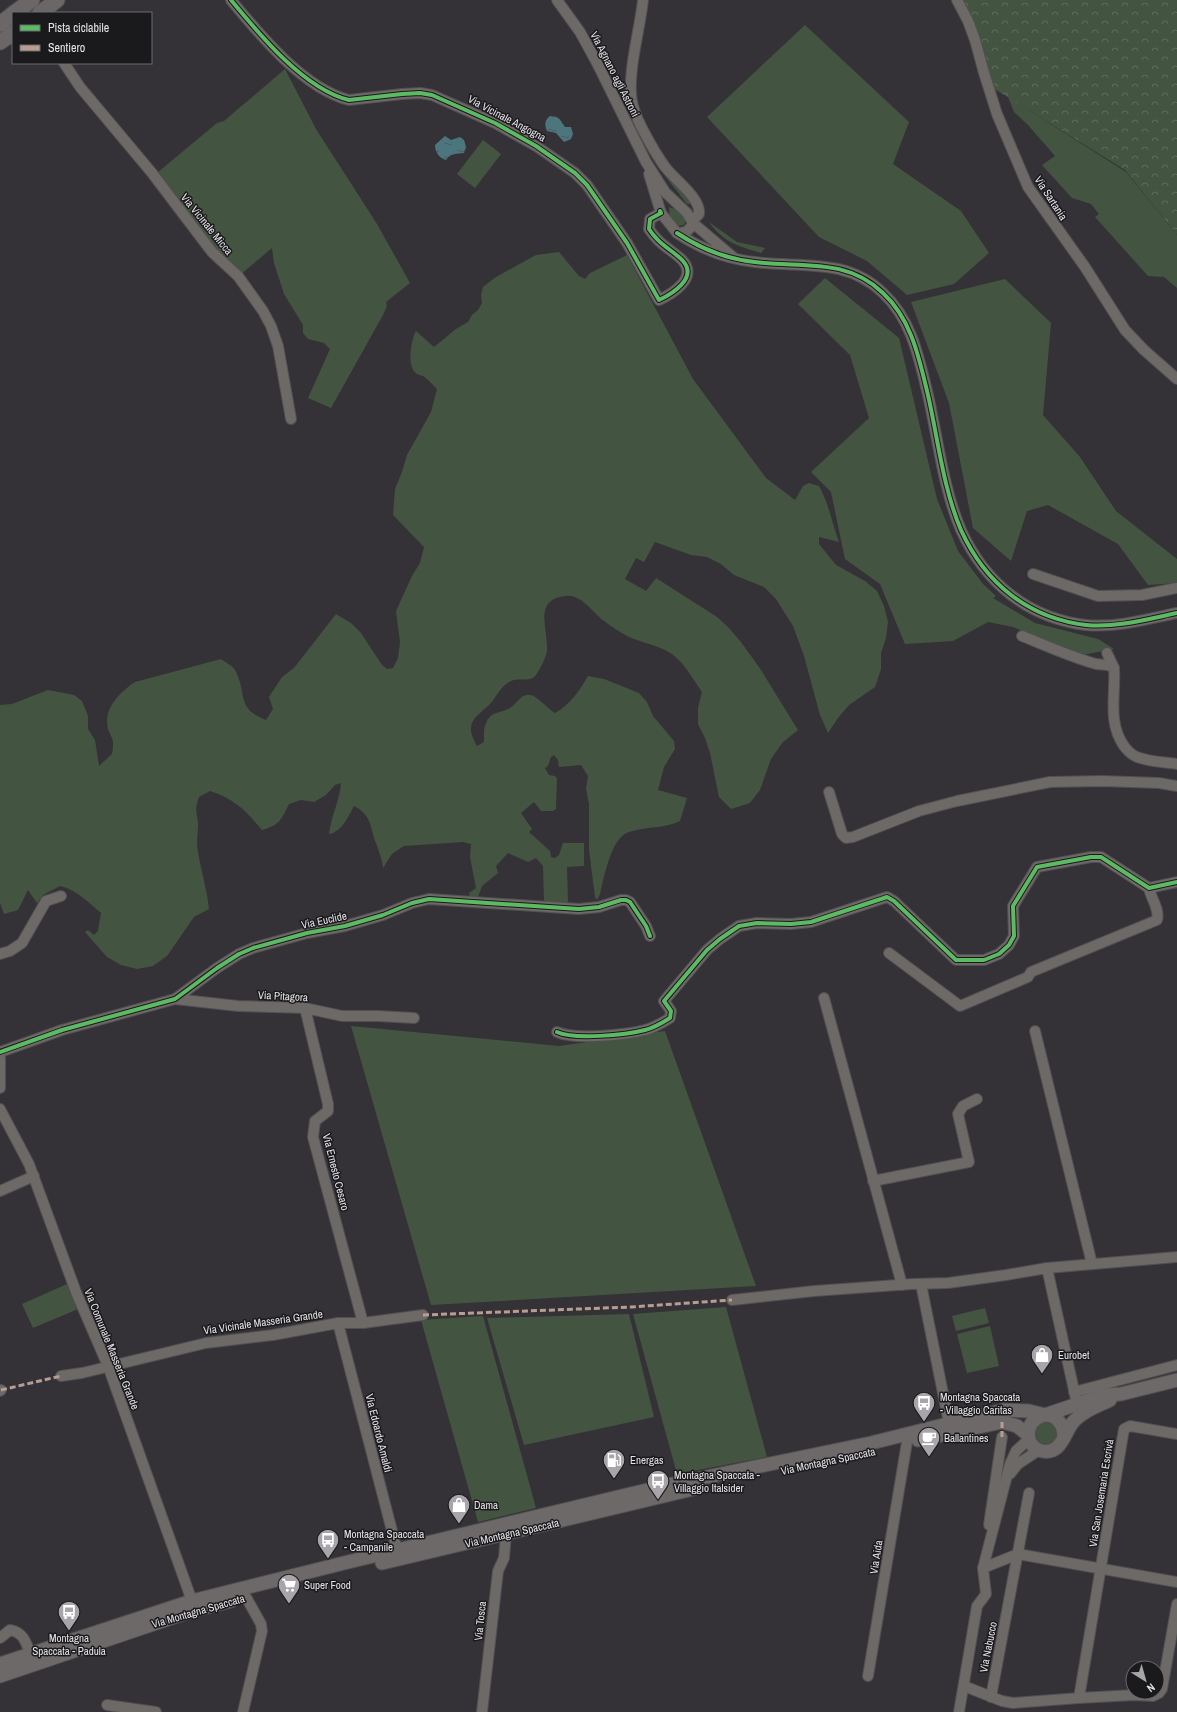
<svg xmlns="http://www.w3.org/2000/svg" width="1177" height="1712" font-family="'Archivo Narrow',sans-serif">
<style>
.green{fill:#435541}
.forest{fill:url(#forest-crowns)}
.water{fill:url(#water-ripples)}
.lines{fill:none;stroke-linecap:round;stroke-linejoin:round}
.minor-casing{stroke:#504f51;stroke-width:12}
.major-casing{stroke:#504f51;stroke-width:15}
.highway-casing{stroke:#504f51;stroke-width:17}
.minor{stroke:#6d6967;stroke-width:10}
.major{stroke:#6e6969;stroke-width:13}
.highway{stroke:#6b6767;stroke-width:15}
.quiet{stroke:#b99d93;stroke-width:3;stroke-dasharray:6 3;stroke-linecap:butt}
.cycleway-casing{stroke:#1a191c;stroke-width:6}
.cycleway{stroke:#5cba63;stroke-width:4}
.labels{text-anchor:middle;stroke-width:3;stroke-linejoin:round;paint-order:stroke}
.street-label{font-size:11px;fill:#e5e3e7;stroke:#1a191c}
.poi-label{font-size:11px;fill:#e5e3e7;stroke:#1a191c;text-anchor:start}
</style>
<defs>
<pattern id="forest-crowns" width="20" height="18" patternUnits="userSpaceOnUse"><rect width="20" height="18" fill="#435541"/><path d="M2 6a3 3 0 1 1 6 0M12 15a3 3 0 1 1 6 0" fill="none" stroke="#5e6d5c"/></pattern>
<pattern id="water-ripples" width="26" height="14" patternUnits="userSpaceOnUse"><rect width="26" height="14" fill="#4c767d"/><path d="M2 4q2-2 4 0t4 0M15 11q2-2 4 0t4 0" fill="none" stroke="#485d61"/></pattern>
</defs>
<rect width="100%" height="100%" fill="#343236"/>
<g class="green">
<path d="M 805,25 L 909,122 L 893,164 L 961,211 L 989,253 L 954,284 L 907,295 L 867,261 L 819,237 L 707,117 Z"/>
<path d="M 285,69 L 316,129 L 377,224 L 410,283 L 386,302 L 387,306 L 383,315 L 331,408 L 308,398 L 330,349 L 324,343 L 308,339 L 303,333 L 303,325 L 284,294 L 274,263 L 272,248 L 240,275 L 214,250 L 157,173 L 217,123 L 224,121 Z"/>
<path d="M 1008,97 L 1126,172 L 1177,235 L 1177,288 L 1164,277 L 1148,276 L 1095,217 L 1099,214 L 1091,204 L 1072,198 L 1042,165 L 1055,156 L 1028,125 L 1014,112 Z"/>
<path d="M 483,140 L 501,154 L 475,188 L 457,174 Z"/>
<path d="M 665,176 L 688,197 L 691,201 L 690,204 L 687,204 Z"/>
<path d="M 669,207 L 677,210 L 686,219 L 684,225 L 678,226 L 670,218 Z"/>
<path d="M 709,222 L 737,242 L 765,248 L 761,253 C 738,246 723,242 709,222 Z"/>
<path d="M 559,252 L 579,276 L 585,279 L 590,273 L 627,255 L 693,379 L 766,478 L 795,500 L 803,486 L 809,483 L 819,486 C 829,504 832,523 839,542 L 819,537 L 819,544 L 836,565 L 865,581 L 877,591 L 884,606 L 888,622 L 886,638 L 881,653 L 881,669 L 875,687 L 849,705 L 838,718 L 828,733 L 820,715 L 804,656 L 793,626 L 776,599 L 764,587 L 734,575 L 721,564 L 707,557 L 691,555 L 655,542 L 644,562 L 636,558 L 625,579 L 646,591 L 656,578 L 717,617 L 728,627 L 741,642 L 759,667 L 798,730 L 783,742 L 771,759 L 760,790 L 750,803 L 731,809 L 719,797 L 710,753 L 705,738 L 698,724 L 698,708 L 702,692 C 693,679 685,664 672,654 C 659,645 642,643 627,636 C 620,632 611,626 604,621 C 593,613 581,593 565,596 C 533,600 548,628 547,650 C 547,656 540,669 536,675 C 530,683 519,677 511,681 C 501,685 496,698 489,705 C 483,711 475,716 472,723 C 469,731 473,739 477,746 L 484,742 C 484,735 483,728 487,721 C 492,711 502,713 510,708 C 517,704 521,693 530,695 C 536,695 547,708 555,713 C 570,705 580,690 588,676 L 604,679 L 639,693 L 647,702 L 653,716 L 674,741 L 675,749 L 664,767 L 658,790 L 687,798 L 680,821 C 664,829 646,826 629,832 C 611,837 604,878 600,894 L 597,900 L 595,897 L 589,850 L 589,804 L 586,789 L 588,776 L 581,765 L 559,767 L 558,760 L 554,755 L 551,757 L 548,766 L 545,768 L 549,775 L 555,776 L 557,779 L 556,809 L 553,811 L 541,811 L 534,802 L 521,813 L 532,829 L 529,832 L 550,851 L 551,857 L 555,858 L 559,855 L 563,843 L 584,843 L 584,866 L 567,867 L 568,903 L 544,902 L 543,866 L 536,858 L 528,862 L 508,853 L 496,866 L 498,873 L 482,886 L 477,900 L 470,900 L 469,893 L 476,888 L 470,857 L 471,844 L 463,842 L 404,846 L 392,854 L 383,868 C 382,859 379,852 376,843 C 370,828 372,815 354,806 C 348,817 342,832 329,834 C 331,816 340,800 341,783 L 335,785 L 326,795 L 314,802 L 301,800 L 289,804 C 281,820 280,825 262,830 C 246,811 235,799 210,791 L 199,797 C 194,812 197,810 198,824 C 198,833 196,842 198,852 C 201,871 207,889 209,909 L 194,917 L 167,956 L 153,966 L 137,969 L 121,965 L 107,957 L 85,932 L 88,930 L 94,935 L 98,931 L 101,913 C 88,902 77,890 60,886 L 43,895 L 37,903 L 28,890 L 18,910 L 4,914 L 0,903 L 0,705 L 12,704 L 48,690 L 74,695 L 82,701 L 88,716 L 88,729 L 95,740 L 99,766 L 112,754 C 113,750 113,745 113,741 C 112,737 109,733 108,729 C 103,709 119,693 135,682 L 221,659 C 225,662 233,666 235,670 C 248,694 235,708 266,720 L 273,709 L 269,697 L 282,677 L 294,668 L 336,614 L 351,623 L 361,633 L 382,665 L 387,669 L 393,668 L 398,658 L 400,642 L 396,611 L 412,576 L 420,563 L 424,547 L 393,515 L 395,489 L 402,472 L 407,455 L 431,412 L 437,389 C 433,385 428,379 423,376 C 421,375 418,375 417,374 C 406,367 411,340 416,331 L 434,347 L 456,329 L 468,322 L 472,315 L 478,310 L 482,303 L 481,295 L 483,287 L 496,277 L 536,255 Z"/>
<path d="M 825,278 L 899,338 L 937,499 L 958,551 L 983,584 L 996,596 L 993,598 L 1035,623 L 1098,639 L 1114,649 L 1082,655 L 1013,627 L 988,622 L 953,641 L 905,644 L 880,584 L 845,559 L 831,492 L 811,472 L 869,418 L 850,355 L 798,304 Z"/>
<path d="M 1005,279 L 1051,323 L 1043,415 L 1080,457 L 1116,511 L 1177,559 L 1177,583 L 1148,585 L 1118,544 L 1048,505 L 1027,511 L 1011,561 L 973,528 L 949,403 L 911,302 Z"/>
<path d="M 351,1026 L 559,1046 L 665,1031 L 756,1286 L 431,1305 Z"/>
<path d="M 67,1284 L 78,1309 L 33,1328 L 22,1304 Z"/>
<path d="M 726,1307 L 767,1457 L 677,1474 L 633,1314 Z"/>
<path d="M 985,1308 L 989,1323 L 956,1331 L 952,1316 Z"/>
<path d="M 629,1314 L 654,1417 L 524,1445 L 487,1318 Z"/>
<path d="M 483,1316 L 536,1508 L 478,1522 L 421,1320 Z"/>
<path d="M 990,1326 L 999,1366 L 967,1373 L 957,1334 Z"/>
<circle cx="1046" cy="1433" r="11"/>
</g>
<path class="forest" d="M 963,0 L 1177,0 L 1177,235 L 1125,170 L 993,88 Z"/>
<g class="water">
<path d="M 550,116 C 560,116 560,120 565,127 L 571,127 L 573,134 L 571,139 L 564,142 L 556,133 L 547,131 C 544,124 545,120 550,116 Z"/>
<path d="M 445,136 L 451,140 L 460,137 L 464,140 L 466,147 L 464,153 C 457,154 450,153 446,160 C 439,158 435,152 435,145 Z"/>
</g>
<g class="lines">
<g class="minor-casing">
<g id="minor">
<path d="M 231,0 C 259,34 304,89 349,100 L 402,94 L 420,93 L 432,95 L 495,123 L 536,146 L 575,173 L 587,185 L 627,243 L 659,300 C 672,294 698,278 683,261 C 676,253 664,247 657,239 C 654,236 651,232 649,229 L 650,219 L 661,213"/>
<path d="M 557,0 L 580,32 L 598,65 L 646,162 L 665,192 L 687,213 L 693,223 L 733,257"/>
<path d="M 643,0 C 640,29 629,66 631,94 C 632,113 645,134 654,150 C 658,156 661,162 666,168 C 675,180 701,198 699,214 L 692,221"/>
<path d="M 957,0 L 968,21 L 975,40 L 984,73 L 997,114 L 1028,187 L 1085,267 L 1125,330 L 1144,350 L 1177,379"/>
<path d="M 64,63 L 80,87 L 152,173 L 212,252 L 238,276 L 263,311 L 271,326 L 278,346 L 291,419"/>
<path d="M 649,174 L 661,213 L 677,233 C 686,233 689,231 693,223"/>
<path d="M 677,233 C 701,249 725,259 755,262 C 800,268 846,257 883,293 C 912,320 919,358 928,395 C 938,439 943,488 961,530 C 985,583 1028,618 1086,625 C 1116,628 1148,619 1177,613"/>
<path d="M 1033,574 L 1098,596 L 1142,595 L 1177,588"/>
<path d="M 1022,636 C 1047,646 1071,657 1096,664 C 1102,665 1109,664 1114,668 C 1116,694 1107,722 1124,746 C 1127,750 1132,755 1137,757 C 1150,762 1164,762 1177,764"/>
<path d="M 1107,653 L 1114,668"/>
<path d="M 829,792 L 842,834 L 846,838 L 853,837 L 919,811 L 957,801 L 1050,782 L 1102,781 L 1159,783 L 1177,786"/>
<path d="M 889,953 L 960,1006 L 1028,977 L 1031,972 L 1157,920 C 1160,909 1151,899 1149,888"/>
<path d="M 0,954 L 10,951 L 22,943 L 46,901 L 61,896"/>
<path d="M 824,998 L 902,1285"/>
<path d="M 175,999 L 238,1006 L 305,1008 L 342,1016 L 378,1016 L 414,1018"/>
<path d="M 305,1008 L 328,1104 L 328,1111 L 315,1121 L 313,1137 L 363,1323"/>
<path d="M 1035,1031 L 1092,1264"/>
<path d="M 557,1032 C 574,1040 626,1035 645,1030 C 654,1028 662,1023 670,1018 L 671,1011 L 664,1001 L 707,950 L 720,939 L 739,926 L 757,923 L 791,924 L 811,922 L 887,897 L 894,901 L 956,960 L 984,960 L 999,954 L 1009,945 L 1014,936 L 1013,906 L 1037,867 L 1091,857 L 1101,857 L 1149,888 L 1177,882"/>
<path d="M 0,1052 L 62,1030 L 175,999 L 217,968 L 239,954 L 253,948 L 307,933 L 345,926 L 383,915 L 412,903 L 429,899 L 579,909 L 599,907 L 621,900 L 626,900 L 630,902 L 646,926 L 650,936"/>
<path d="M 0,1058 L 0,1088"/>
<path d="M 0,1109 L 29,1164 L 76,1292 L 108,1366 L 192,1601"/>
<path d="M 873,1181 L 969,1162 L 958,1114 L 963,1106 L 977,1099"/>
<path d="M 0,1191 L 34,1176"/>
<path d="M 1047,1268 L 1177,1257"/>
<path d="M 921,1284 L 949,1423"/>
<path d="M 732,1300 L 814,1291 L 912,1284 L 948,1283 L 1006,1275 L 1047,1268 L 1077,1404"/>
<path d="M 338,1323 L 397,1550"/>
<path d="M 61,1376 L 82,1373 L 206,1343 L 273,1335 L 338,1323 L 363,1323 L 423,1315"/>
<path d="M 0,1391 L 1,1390"/>
<path d="M 1074,1392 L 1177,1365"/>
<path d="M 1010,1474 L 1018,1464 L 1039,1450"/>
<path d="M 989,1525 L 1002,1437"/>
<path d="M 983,1568 L 1018,1554 L 1177,1582"/>
<path d="M 0,1638 L 10,1630 C 23,1632 26,1642 30,1653"/>
<path d="M 868,1676 L 907,1442"/>
<path d="M 964,1686 L 1002,1701 L 1013,1703 L 1079,1698 L 1124,1429 L 1130,1426 L 1177,1434"/>
<path d="M 991,1697 L 1029,1493"/>
<path d="M 1079,1698 L 1134,1695 L 1153,1696 L 1159,1693 L 1162,1689 L 1177,1604"/>
<path d="M 107,1705 L 156,1712"/>
<path d="M 243,1712 L 262,1631 L 261,1624 L 246,1597"/>
<path d="M 482,1712 L 498,1571 L 504,1558 L 506,1534"/>
<path d="M 959,1712 L 977,1606 L 986,1594 L 983,1568 L 1010,1464 L 1016,1451 L 1029,1439"/>
</g>
</g>
<g class="major-casing">
<g id="major">
<path d="M 1064,1435 C 1063,1421 1051,1409 1037,1418 C 1029,1423 1026,1434 1030,1442 C 1033,1447 1037,1450 1042,1451 C 1063,1455 1064,1430 1075,1420 C 1085,1410 1097,1406 1110,1400"/>
<path d="M 918,1440 L 1002,1422 L 1017,1426 L 1028,1435"/>
<path d="M 382,1563 L 697,1488"/>
<path d="M 0,1664 L 192,1601 L 348,1562 L 668,1485 L 871,1443 L 1004,1410 L 1029,1411 L 1045,1415 L 1104,1395 L 1121,1394 L 1177,1380"/>
<path d="M 0,1676 L 195,1610 L 231,1601"/>
</g>
</g>
<g class="highway-casing">
<g id="highway">
<path d="M 14,13 L 32,0"/>
<path d="M 40,13 L 57,0"/>
<path d="M 0,24 L 13,14"/>
<path d="M 0,42 L 13,33"/>
</g>
</g>
<use href="#minor" class="minor"/>
<use href="#major" class="major"/>
<use href="#highway" class="highway"/>
<g class="quiet">
<path d="M 423,1315 L 631,1307 L 732,1300"/>
<path d="M 1,1390 L 61,1376"/>
<path d="M 1002,1437 L 1002,1422"/>
</g>
<g class="cycleway-casing">
<g id="cycleway">
<path d="M 231,0 C 259,34 304,89 349,100 L 402,94 L 420,93 L 432,95 L 495,123 L 536,146 L 575,173 L 587,185 L 627,243 L 659,300 C 672,294 698,278 683,261 C 676,253 664,247 657,239 C 654,236 651,232 649,229 L 650,219 L 661,213 L 660,211"/>
<path d="M 677,233 C 701,249 725,259 755,262 C 800,268 846,257 883,293 C 912,320 919,358 928,395 C 938,439 943,488 961,530 C 985,583 1028,618 1086,625 C 1116,628 1148,619 1177,613"/>
<path d="M 557,1032 C 574,1040 626,1035 645,1030 C 654,1028 662,1023 670,1018 L 671,1011 L 664,1001 L 707,950 L 720,939 L 739,926 L 757,923 L 791,924 L 811,922 L 887,897 L 894,901 L 956,960 L 984,960 L 999,954 L 1009,945 L 1014,936 L 1013,906 L 1037,867 L 1091,857 L 1101,857 L 1149,888 L 1177,882"/>
<path d="M 0,1052 L 62,1030 L 175,999 L 217,968 L 239,954 L 253,948 L 307,933 L 345,926 L 383,915 L 412,903 L 429,899 L 579,909 L 599,907 L 621,900 L 626,900 L 630,902 L 646,926 L 650,936"/>
</g>
</g>
<use href="#cycleway" class="cycleway"/>
</g>
<defs>
<g id="shop-pin" transform="scale(1.15)"><path d="M0 17L-7.5 6A9.5 9.5 0 1 1 7.5 6Z" fill="#a7a5a9" stroke="#1a191c"/><path d="M-5-2.5h2.3a2.7 3.5 0 0 1 5.4 0H5L5.5 6h-11ZM-1.5-2.5h3a1.5 2.3 0 0 0-3 0Z" fill="#fff"/></g>
<g id="bus-pin" transform="scale(1.15)"><path d="M0 17L-7.5 6A9.5 9.5 0 1 1 7.5 6Z" fill="#a7a5a9" stroke="#1a191c"/><path d="M-5-6H5V4H4V6H2V4H-2V6H-4V4H-5ZM-3.5-4V0h7V-4ZM-3.5 1.2v1.5H-2V1.2ZM2 1.2v1.5H3.5V1.2Z" fill="#fff"/></g>
<g id="cafe-pin" transform="scale(1.15)"><path d="M0 17L-7.5 6A9.5 9.5 0 1 1 7.5 6Z" fill="#a7a5a9" stroke="#1a191c"/><path d="M-5.5-4.5H6V0H3Q3 3.5 0 3.5H-2.5Q-5.5 3.5-5.5 0ZM3-3.2v2h1.7v-2ZM-6 4.5H4V6H-6Z" fill="#fff"/></g>
<g id="fuel-pin" transform="scale(1.15)"><path d="M0 17L-7.5 6A9.5 9.5 0 1 1 7.5 6Z" fill="#a7a5a9" stroke="#1a191c"/><path d="M-5.5-6h7V0h2V4h1.3V-2.5L3-4.5l.8-.8L6-3V5H2.5V1h-1V6h-7ZM-4.2-4.7v3.2H.2V-4.7Z" fill="#fff"/></g>
<g id="supermarket-pin" transform="scale(1.15)"><path d="M0 17L-7.5 6A9.5 9.5 0 1 1 7.5 6Z" fill="#a7a5a9" stroke="#1a191c"/><path d="M-6-5.5h2.5l.6 2H6L4.5 2H-2.5L-4.4-4H-6ZM-1.5 3.2a1.3 1.3 0 1 0 .1 0ZM3 3.2a1.3 1.3 0 1 0 .1 0Z" fill="#fff"/></g>
</defs>
<g fill-rule="evenodd">
<use href="#shop-pin" x="1042" y="1355"/>
<use href="#bus-pin" x="924" y="1403"/>
<use href="#cafe-pin" x="929" y="1438"/>
<use href="#fuel-pin" x="614" y="1460"/>
<use href="#bus-pin" x="658" y="1481"/>
<use href="#shop-pin" x="459" y="1505"/>
<use href="#bus-pin" x="328" y="1540"/>
<use href="#supermarket-pin" x="289" y="1585"/>
<use href="#bus-pin" x="69" y="1612"/>
</g>
<g class="labels">
<g class="street-label">
<text transform="translate(615 74) rotate(63)" y="4">Via Agnano agli Astroni</text>
<text transform="translate(507 118) rotate(28)" y="4">Via Vicinale Angogna</text>
<text transform="translate(1051 198) rotate(57)" y="4">Via Sartania</text>
<text transform="translate(207 224) rotate(51)" y="4">Via Vicinale Micca</text>
<text transform="translate(324 920) rotate(-12)" y="4">Via Euclide</text>
<text transform="translate(283 996) rotate(3)" y="4">Via Pitagora</text>
<text transform="translate(336 1172) rotate(76)" y="4">Via Ernesto Cesaro</text>
<text transform="translate(263 1322) rotate(-8)" y="4">Via Vicinale Masseria Grande</text>
<text transform="translate(112 1349) rotate(68)" y="4">Via Comunale Masseria Grande</text>
<text transform="translate(379 1433) rotate(76)" y="4">Via Edoardo Amaldi</text>
<text transform="translate(828 1461) rotate(-12)" y="4">Via Montagna Spaccata</text>
<text transform="translate(1101 1493) rotate(-81)" y="4">Via San Josemaria Escrivà</text>
<text transform="translate(512 1533) rotate(-13)" y="4">Via Montagna Spaccata</text>
<text transform="translate(876 1557) rotate(-81)" y="4">Via Aida</text>
<text transform="translate(198 1611) rotate(-16)" y="4">Via Montagna Spaccata</text>
<text transform="translate(480 1621) rotate(-84)" y="4">Via Tosca</text>
<text transform="translate(988 1647) rotate(-79)" y="4">Via Nabucco</text>
</g>
<g class="poi-label">
<text x="1058" y="1359">Eurobet</text>
<text x="940" y="1401">Montagna Spaccata<tspan x="940" dy="13">- Villaggio Caritas</tspan></text>
<text x="944" y="1442">Ballantines</text>
<text x="630" y="1464">Energas</text>
<text x="674" y="1479">Montagna Spaccata -<tspan x="674" dy="13">Villaggio Italsider</tspan></text>
<text x="474" y="1509">Dama</text>
<text x="344" y="1538">Montagna Spaccata<tspan x="344" dy="13">- Campanile</tspan></text>
<text x="304" y="1589">Super Food</text>
<text x="69" y="1642" text-anchor="middle">Montagna<tspan x="69" dy="13">Spaccata - Padula</tspan></text>
</g>
</g>
<rect x="12" y="12" width="140" height="52" fill="#1a191c" stroke="#6b6a6d"/>
<rect x="20" y="25" width="20" height="6" fill="#5cba63" stroke="#6b6a6d"/>
<text x="48" y="32" font-size="12" fill="#e5e3e7">Pista ciclabile</text>
<rect x="20" y="45" width="20" height="6" fill="#b99d93" stroke="#6b6a6d"/>
<text x="48" y="52" font-size="12" fill="#e5e3e7">Sentiero</text>
<g transform="translate(1145 1680) rotate(143)"><circle r="19" fill="#1a191c" stroke="#6b6a6d"/>
<path d="M0-3L7 15L0 10L-7 15Z" fill="#a7a5a9"/>
<text y="-6" font-size="11" font-weight="bold" text-anchor="middle" fill="#e5e3e7">N</text>
</g>
</svg>
